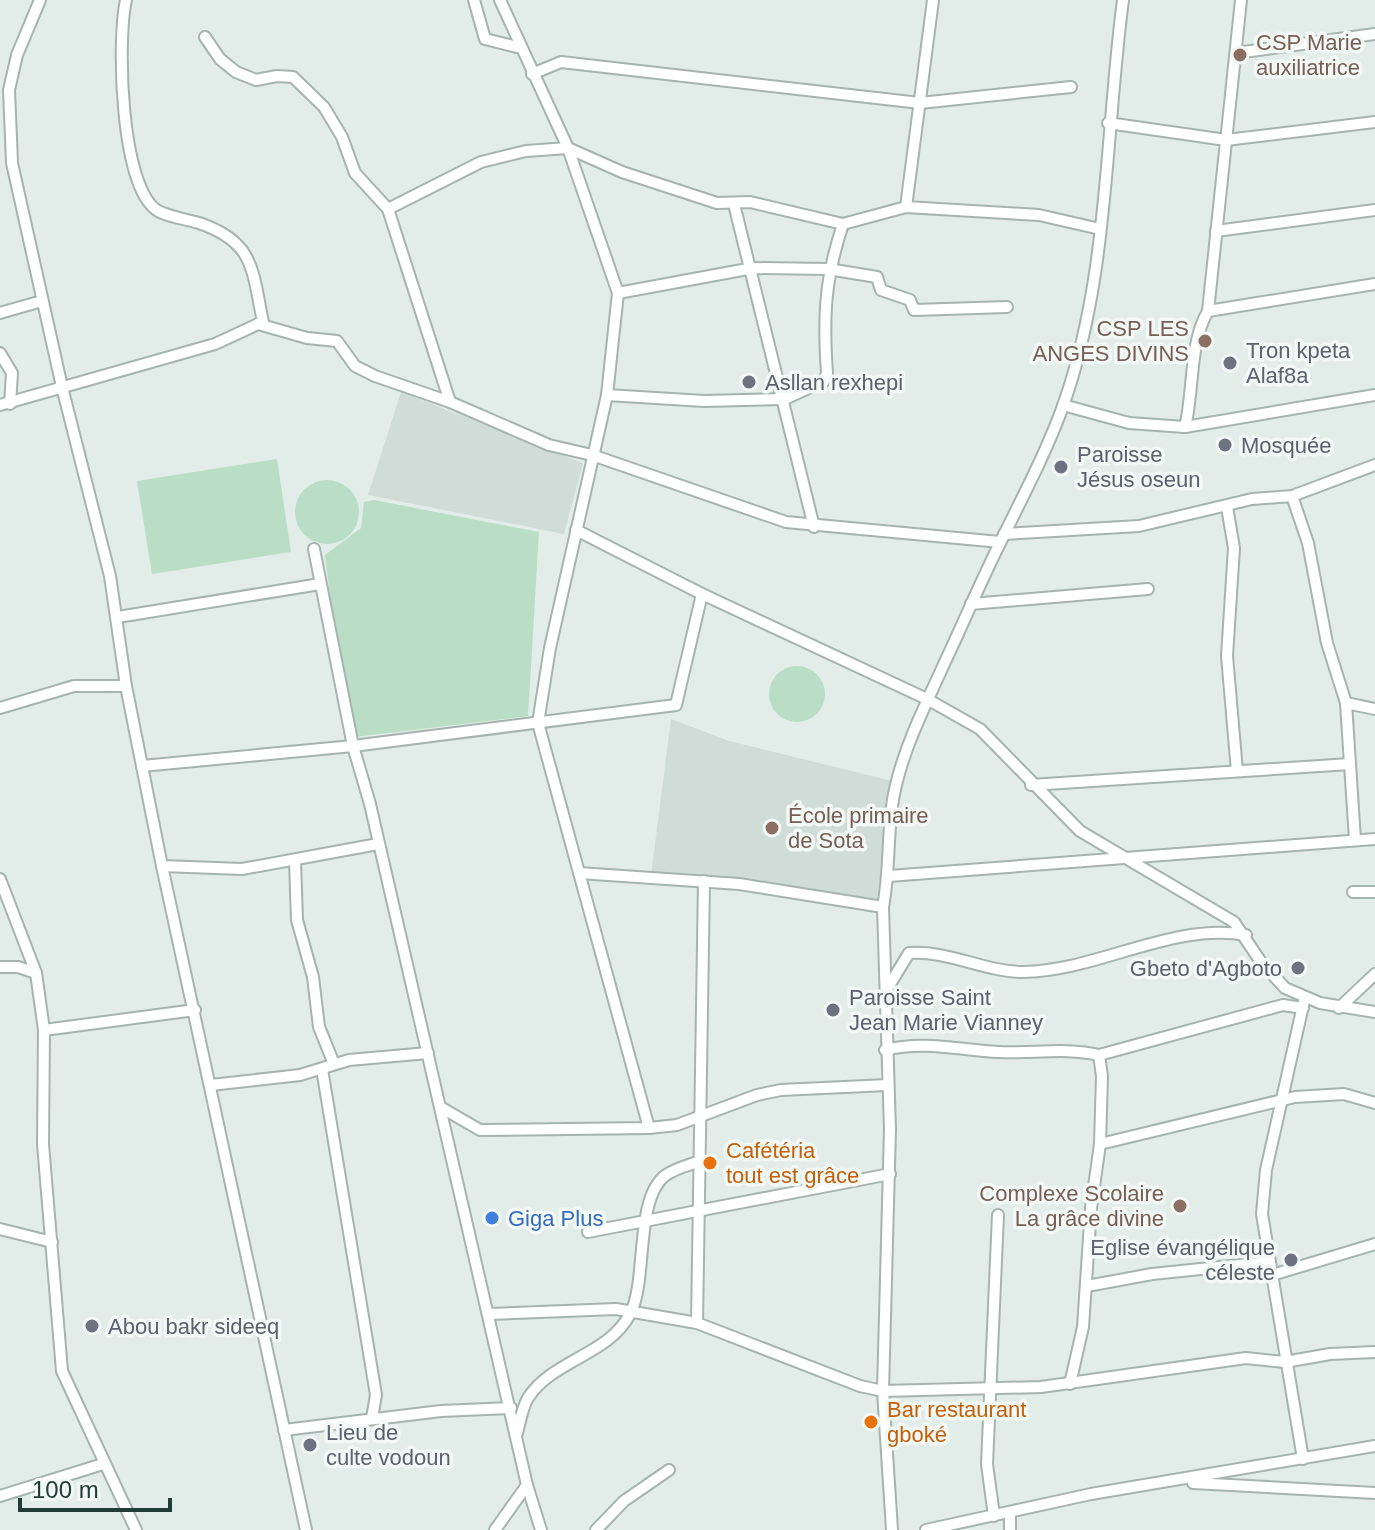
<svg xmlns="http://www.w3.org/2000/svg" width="1375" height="1530" font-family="Helvetica,sans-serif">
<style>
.built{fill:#d0dcd7}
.green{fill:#baddc5}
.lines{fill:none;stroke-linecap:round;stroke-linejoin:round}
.minor-casing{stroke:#a5b4af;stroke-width:14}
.minor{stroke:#fff;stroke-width:10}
.education-dot{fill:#8d6e63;stroke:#f2f8f6;stroke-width:3}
.worship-dot{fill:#6b7280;stroke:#f2f8f6;stroke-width:3}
.food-dot{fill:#e8710a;stroke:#f2f8f6;stroke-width:3}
.shop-dot{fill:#3f7fe0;stroke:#f2f8f6;stroke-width:3}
.labels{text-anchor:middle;stroke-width:7;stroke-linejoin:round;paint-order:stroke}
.education-label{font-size:22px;fill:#785e54;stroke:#f2f8f6;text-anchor:start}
.worship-label{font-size:22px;fill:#5b616d;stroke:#f2f8f6;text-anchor:start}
.food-label{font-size:22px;fill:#c56008;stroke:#f2f8f6;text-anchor:start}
.shop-label{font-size:22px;fill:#366cbe;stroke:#f2f8f6;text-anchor:start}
</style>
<rect width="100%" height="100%" fill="#e2ece8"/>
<g class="built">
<path d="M 401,392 L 583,463 L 564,534 L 368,495 Z"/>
<path d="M 671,719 L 729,741 L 892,781 L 878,907 L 651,876 Z"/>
</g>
<g class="green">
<path d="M 277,459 L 291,552 L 152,574 L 137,481 Z"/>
<circle cx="327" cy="512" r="32"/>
<path d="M 374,500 L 539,532 L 528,716 L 347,738 L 325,555 L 361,528 L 364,502 Z"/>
<circle cx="797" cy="694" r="28"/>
</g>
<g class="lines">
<g class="minor-casing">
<g id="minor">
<path d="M 40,0 L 17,55 L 9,90 L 12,163 L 62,387 L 110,576 L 126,686 L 162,866 L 306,1530"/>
<path d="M 126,0 C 117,40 120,188 158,211 C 169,217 186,219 199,223 C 255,242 252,270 263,322 L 258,324"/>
<path d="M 474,0 L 485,39 L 521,48"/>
<path d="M 500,0 L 568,148 L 618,293 L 607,395 L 550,648 L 538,723 L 649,1128"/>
<path d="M 205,37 L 220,59 L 236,72 L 256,80 L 277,76 L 293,77 L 324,107 L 342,137 L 355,173 L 388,209 L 450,402"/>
<path d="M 1236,53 L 1375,34"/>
<path d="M 532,74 L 561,62 L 920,103 L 1071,87"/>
<path d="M 1108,123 L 1226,140 L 1375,122"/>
<path d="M 734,204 L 814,527"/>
<path d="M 906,207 L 933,0"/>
<path d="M 388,209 L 481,162 L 526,151 L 568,148 L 622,172 L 717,203 L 750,202 L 843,224 L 906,207 L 1039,215 L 1100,229"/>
<path d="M 1216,231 L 1375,210"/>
<path d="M 618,293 L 753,268 L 828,269 L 877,277 L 881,290 L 910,300 L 914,310 L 1007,307"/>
<path d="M 1208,311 L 1375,284"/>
<path d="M 0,313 L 42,301"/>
<path d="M 0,353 L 12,373 L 10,404"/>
<path d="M 607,395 L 704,401 L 785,399 L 824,381 L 827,373 C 823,316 825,278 843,224"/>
<path d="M 0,405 L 215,344 L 258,324 L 307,338 L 337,341 L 355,366 L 375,376 L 450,402 L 549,445 L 592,455 L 786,522 L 1000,542"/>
<path d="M 1063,405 L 1129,423 L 1185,427 L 1375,395"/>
<path d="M 1185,427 C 1194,391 1189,343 1208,311 L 1241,0"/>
<path d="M 1292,496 L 1308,543 L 1327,643 L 1346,703 L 1375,709"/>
<path d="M 1227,507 L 1234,548 L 1227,656 L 1237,771"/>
<path d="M 576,530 L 702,594 L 927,699 L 980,729 L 1080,831 L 1234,922 L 1261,962 L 1285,988 L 1320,1003 L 1375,1012"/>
<path d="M 1004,534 L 1139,526 L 1252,499 L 1292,496 L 1375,465"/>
<path d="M 314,549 L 353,746 L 370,804 L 527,1485 L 541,1530"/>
<path d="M 971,604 L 1148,589"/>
<path d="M 118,617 L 320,584"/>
<path d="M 1346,703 L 1355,840"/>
<path d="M 0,708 L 74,686 L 126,686"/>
<path d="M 142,766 L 353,746 L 676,705 L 702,594"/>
<path d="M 1031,785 L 1350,764"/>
<path d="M 295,861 L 297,920 L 313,977 L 319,1027 L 334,1064"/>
<path d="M 162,866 L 242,869 L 378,844"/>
<path d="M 579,873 L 739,884 L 883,907"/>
<path d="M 889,876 L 1375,839"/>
<path d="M 0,879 L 36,973 L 44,1030 L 43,1144 L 62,1371 L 136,1530"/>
<path d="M 1353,892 L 1375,892"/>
<path d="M 0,967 L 18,967 L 36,973"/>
<path d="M 884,994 L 909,953 C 948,950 985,972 1023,972 C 1098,971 1171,922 1246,935"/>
<path d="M 1339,1008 L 1375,974"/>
<path d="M 44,1030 L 195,1010"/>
<path d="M 885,1050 C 924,1040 960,1050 998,1052 C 1031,1054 1066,1047 1099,1055"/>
<path d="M 322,1069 L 376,1395 L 372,1418"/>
<path d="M 211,1085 L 300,1075 L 349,1060 L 428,1053"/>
<path d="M 442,1108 L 480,1130 L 649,1128 L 677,1125 L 757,1095 L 781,1090 L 887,1085"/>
<path d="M 1100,1144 L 1295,1097 L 1344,1094 L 1375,1103"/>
<path d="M 0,1229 L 52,1242"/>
<path d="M 588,1232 L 890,1174"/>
<path d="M 1272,1275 L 1375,1244"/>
<path d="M 1087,1286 L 1152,1274 L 1269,1262"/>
<path d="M 489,1314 L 616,1309 L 697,1323 L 860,1386 L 883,1391 L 1041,1387 L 1246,1358 L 1285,1362 L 1330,1354 L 1375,1352"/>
<path d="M 697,1323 L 704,881"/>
<path d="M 1070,1384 L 1083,1327 L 1091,1208 L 1100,1144 L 1102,1076 L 1099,1055 L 1283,1005 L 1303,1008"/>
<path d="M 284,1430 L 441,1411 L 511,1408"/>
<path d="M 517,1433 C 520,1422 522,1408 528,1398 C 552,1360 609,1355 630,1314 C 648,1281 634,1198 666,1175 C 676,1168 689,1165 700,1161"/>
<path d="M 1303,1459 L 1262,1214 L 1266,1170 L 1304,1001"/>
<path d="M 1193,1483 L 1375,1493"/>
<path d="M 0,1496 L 103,1464"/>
<path d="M 1010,1512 L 1010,1530"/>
<path d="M 994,1516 L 987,1464 L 998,1215"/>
<path d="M 495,1530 L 527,1485"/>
<path d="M 596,1530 L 624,1501 L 669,1470"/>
<path d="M 892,1530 L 883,1391 L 890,1129 L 883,907 C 891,866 886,822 897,781 C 907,741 927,702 944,664 C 963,624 980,583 1000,543 C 1022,498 1046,453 1063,406 C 1109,277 1105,135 1123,0"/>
<path d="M 926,1530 L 1091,1494 L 1375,1446"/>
</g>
</g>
<use href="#minor" class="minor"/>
</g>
<g class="education-dot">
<circle cx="1240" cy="55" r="8"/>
<circle cx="1205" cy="341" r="8"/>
<circle cx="772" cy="828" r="8"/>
<circle cx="1180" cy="1206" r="8"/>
</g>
<g class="worship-dot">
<circle cx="1230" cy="363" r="8"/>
<circle cx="749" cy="382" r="8"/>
<circle cx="1225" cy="445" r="8"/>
<circle cx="1061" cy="467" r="8"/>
<circle cx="1298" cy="968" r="8"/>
<circle cx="833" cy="1010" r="8"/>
<circle cx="1291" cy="1260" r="8"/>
<circle cx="92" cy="1326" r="8"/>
<circle cx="310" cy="1445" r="8"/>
</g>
<g class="food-dot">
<circle cx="710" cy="1163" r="8"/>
<circle cx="871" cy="1422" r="8"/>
</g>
<circle class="shop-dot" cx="492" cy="1218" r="8"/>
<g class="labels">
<g class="education-label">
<text x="1256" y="50">CSP Marie<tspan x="1256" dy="25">auxiliatrice</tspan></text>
<text x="1189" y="336" text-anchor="end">CSP LES<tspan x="1189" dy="25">ANGES DIVINS</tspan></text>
<text x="788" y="823">École primaire<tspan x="788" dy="25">de Sota</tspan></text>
<text x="1164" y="1201" text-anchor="end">Complexe Scolaire<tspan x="1164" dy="25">La grâce divine</tspan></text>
</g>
<g class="worship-label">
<text x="1246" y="358">Tron kpeta<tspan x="1246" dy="25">Alaf8a</tspan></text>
<text x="765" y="390">Asllan rexhepi</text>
<text x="1241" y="453">Mosquée</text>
<text x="1077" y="462">Paroisse<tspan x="1077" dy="25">Jésus oseun</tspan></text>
<text x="1282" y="976" text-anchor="end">Gbeto d'Agboto</text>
<text x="849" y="1005">Paroisse Saint<tspan x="849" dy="25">Jean Marie Vianney</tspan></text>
<text x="1275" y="1255" text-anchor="end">Eglise évangélique<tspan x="1275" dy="25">céleste</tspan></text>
<text x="108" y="1334">Abou bakr sideeq</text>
<text x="326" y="1440">Lieu de<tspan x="326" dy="25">culte vodoun</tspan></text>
</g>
<g class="food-label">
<text x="726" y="1158">Cafétéria<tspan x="726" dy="25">tout est grâce</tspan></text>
<text x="887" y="1417">Bar restaurant<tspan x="887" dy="25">gboké</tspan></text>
</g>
<g class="shop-label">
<text x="508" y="1226">Giga Plus</text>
</g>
</g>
<path d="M20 1498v12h150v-12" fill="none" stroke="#223d36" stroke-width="4"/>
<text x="32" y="1498" font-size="24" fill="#223d36" stroke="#f2f8f6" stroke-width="6" paint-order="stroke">100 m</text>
</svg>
